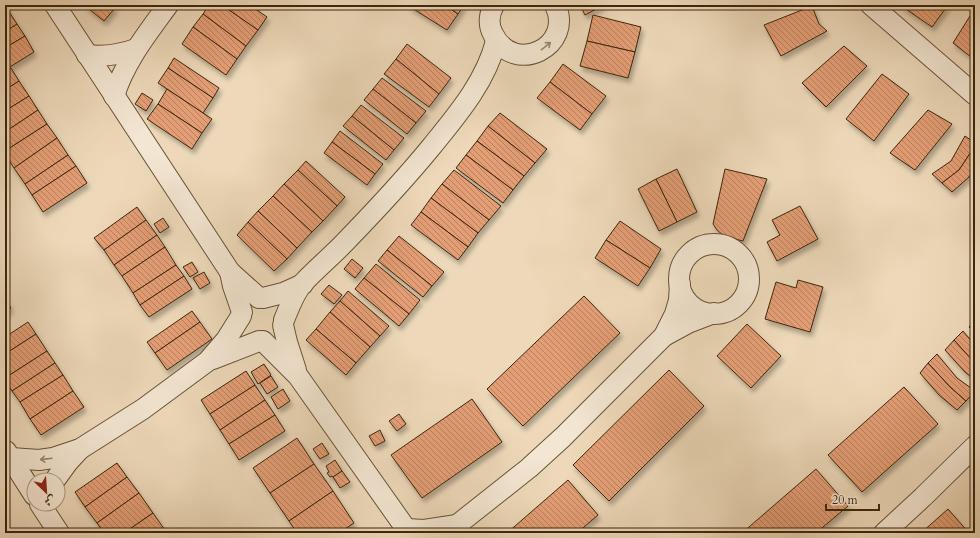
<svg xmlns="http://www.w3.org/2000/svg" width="980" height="538" font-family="Cardo,Amiri,serif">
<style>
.building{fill:url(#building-back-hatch);stroke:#3c260d;filter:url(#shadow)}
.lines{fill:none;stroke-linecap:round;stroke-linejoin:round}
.minor-casing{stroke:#685338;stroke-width:22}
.minor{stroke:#f3e6d2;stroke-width:20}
.oneway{stroke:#988670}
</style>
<defs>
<pattern id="building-back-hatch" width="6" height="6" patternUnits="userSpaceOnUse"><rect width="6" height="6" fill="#e49e74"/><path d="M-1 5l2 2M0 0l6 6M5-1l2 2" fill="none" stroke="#ba815e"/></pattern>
<filter id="shadow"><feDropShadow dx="2.5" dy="4.5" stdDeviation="2" flood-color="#0004"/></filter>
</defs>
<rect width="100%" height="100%" fill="#edd9b9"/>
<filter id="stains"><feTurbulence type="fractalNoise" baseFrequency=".005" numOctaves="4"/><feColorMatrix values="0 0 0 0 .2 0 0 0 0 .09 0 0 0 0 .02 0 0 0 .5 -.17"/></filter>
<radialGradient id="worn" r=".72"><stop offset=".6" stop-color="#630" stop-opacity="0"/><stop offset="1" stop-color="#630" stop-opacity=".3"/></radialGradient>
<g class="building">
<path d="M 84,5 L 111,5 L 115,8 L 104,21 Z"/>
<path d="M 209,5 L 222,5 L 258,30 L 246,46 L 203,14 Z"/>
<path d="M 222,5 L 250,5 L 267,17 L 258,30 Z"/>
<path d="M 407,5 L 445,5 L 458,14 L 447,30 Z"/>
<path d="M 445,5 L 464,5 L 458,14 Z"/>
<path d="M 580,5 L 604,5 L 585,15 Z"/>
<path d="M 900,5 L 948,5 L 932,27 Z"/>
<path d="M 812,6 L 819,24 L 827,31 L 781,56 L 764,25 Z"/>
<path d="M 5,7 L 6,7 L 17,24 L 5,32 Z"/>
<path d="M 975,8 L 975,60 L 953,43 Z"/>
<path d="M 203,14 L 246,46 L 237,59 L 193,27 Z"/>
<path d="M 593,15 L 641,27 L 635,52 L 587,41 Z"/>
<path d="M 17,24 L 25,36 L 5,48 L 5,32 Z"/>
<path d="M 193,27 L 237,59 L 226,75 L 182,44 Z"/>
<path d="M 25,36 L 34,52 L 5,70 L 5,48 Z"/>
<path d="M 587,41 L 635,52 L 628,78 L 580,66 Z"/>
<path d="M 407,44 L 451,78 L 439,94 L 396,59 Z"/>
<path d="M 844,46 L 867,66 L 826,107 L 802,83 Z"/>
<path d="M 174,58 L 219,88 L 213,98 L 168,68 Z"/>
<path d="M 396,59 L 439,94 L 429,107 L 384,74 Z"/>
<path d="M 563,64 L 606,96 L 592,114 L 550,82 Z"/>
<path d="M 11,68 L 19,81 L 5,90 L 5,72 Z"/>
<path d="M 168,68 L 213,98 L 203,113 L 158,83 Z"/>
<path d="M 882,74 L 909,94 L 874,141 L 846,119 Z"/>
<path d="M 382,78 L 426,111 L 416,123 L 373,89 Z"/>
<path d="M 19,81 L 29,96 L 5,111 L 5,90 Z"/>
<path d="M 550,82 L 592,114 L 580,130 L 537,98 Z"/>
<path d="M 167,89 L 212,119 L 202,133 L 158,104 Z"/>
<path d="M 373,89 L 416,123 L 407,134 L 364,100 Z"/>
<path d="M 142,93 L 153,100 L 146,111 L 135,104 Z"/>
<path d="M 29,96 L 38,110 L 5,132 L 5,111 Z"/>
<path d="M 158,104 L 202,133 L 192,149 L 147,119 Z"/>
<path d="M 361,105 L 404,138 L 394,150 L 352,116 Z"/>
<path d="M 38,110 L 47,124 L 5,151 L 5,132 Z"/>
<path d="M 928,110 L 952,124 L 915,170 L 890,153 Z"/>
<path d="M 500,113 L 547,149 L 535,163 L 488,126 Z"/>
<path d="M 352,116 L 394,150 L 386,160 L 343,126 Z"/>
<path d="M 47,124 L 57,138 L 14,168 L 5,154 L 5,151 Z"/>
<path d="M 488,126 L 535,163 L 524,176 L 477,141 Z"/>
<path d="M 340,131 L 383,164 L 375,174 L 332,142 Z"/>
<path d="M 965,136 L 975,143 L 975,146 L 959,170 L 942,183 L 932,174 L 951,161 Z"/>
<path d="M 57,138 L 68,155 L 25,184 L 14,168 Z"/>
<path d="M 477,141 L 524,176 L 513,190 L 466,155 Z"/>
<path d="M 332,142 L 375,174 L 367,185 L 324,153 Z"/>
<path d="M 975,146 L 975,168 L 969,177 L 952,192 L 942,183 L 959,170 Z"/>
<path d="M 68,155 L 76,166 L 32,195 L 25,184 Z"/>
<path d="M 466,155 L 513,190 L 503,203 L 456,168 Z"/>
<path d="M 306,161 L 345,197 L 337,206 L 298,170 Z"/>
<path d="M 76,166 L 87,183 L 43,212 L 32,195 Z"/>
<path d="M 677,169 L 697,212 L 677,222 L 656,179 Z"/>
<path d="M 725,169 L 767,179 L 743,241 L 724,236 L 717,230 L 713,224 Z"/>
<path d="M 298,170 L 337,206 L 323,221 L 284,184 Z"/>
<path d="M 454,170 L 501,206 L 489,220 L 442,184 Z"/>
<path d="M 656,179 L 677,222 L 659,231 L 638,189 Z"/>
<path d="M 284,184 L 323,221 L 312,232 L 273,196 Z"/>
<path d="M 442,184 L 489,220 L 478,233 L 431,198 Z"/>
<path d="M 273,196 L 312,232 L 297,248 L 258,211 Z"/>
<path d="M 431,198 L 478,233 L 468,247 L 421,212 Z"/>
<path d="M 800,206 L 818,239 L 777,261 L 767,242 L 780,235 L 772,220 Z"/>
<path d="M 137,207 L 146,220 L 104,250 L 94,238 Z"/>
<path d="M 258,211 L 297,248 L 287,259 L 248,222 Z"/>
<path d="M 421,212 L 468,247 L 458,260 L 411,225 Z"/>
<path d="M 163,218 L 169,227 L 160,233 L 154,224 Z"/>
<path d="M 146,220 L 157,235 L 114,265 L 104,250 Z"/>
<path d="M 620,221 L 661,249 L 650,268 L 606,240 Z"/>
<path d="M 248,222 L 287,259 L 274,271 L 237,235 Z"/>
<path d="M 157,235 L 165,247 L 122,276 L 114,265 Z"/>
<path d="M 399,236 L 444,272 L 432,286 L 387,250 Z"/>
<path d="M 606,240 L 650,268 L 638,286 L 595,258 Z"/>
<path d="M 165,247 L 176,265 L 133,293 L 122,276 Z"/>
<path d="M 387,250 L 432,286 L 423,297 L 378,261 Z"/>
<path d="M 352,259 L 363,268 L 355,278 L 344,269 Z"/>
<path d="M 192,262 L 198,272 L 190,277 L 183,267 Z"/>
<path d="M 376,264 L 420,300 L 409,314 L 364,278 Z"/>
<path d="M 176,265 L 184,276 L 140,305 L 133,293 Z"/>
<path d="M 204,272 L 210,283 L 200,289 L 193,278 Z"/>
<path d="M 184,276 L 192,289 L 149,317 L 140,305 Z"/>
<path d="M 364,278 L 409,314 L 399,326 L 355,289 Z"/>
<path d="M 798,280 L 823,287 L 810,332 L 765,319 L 776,282 L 796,288 Z"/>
<path d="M 329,285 L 342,295 L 334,304 L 321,294 Z"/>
<path d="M 348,291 L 389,326 L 380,336 L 340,301 Z"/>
<path d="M 584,296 L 620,333 L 523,426 L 487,389 Z"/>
<path d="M 5,299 L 11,308 L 5,313 Z"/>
<path d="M 340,301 L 380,336 L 370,347 L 330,312 Z"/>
<path d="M 192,311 L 200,322 L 155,353 L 147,342 Z"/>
<path d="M 330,312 L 370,347 L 356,363 L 316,329 Z"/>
<path d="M 975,320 L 975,333 L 969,327 Z"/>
<path d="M 28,322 L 36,334 L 5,354 L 5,337 Z"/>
<path d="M 200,322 L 212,339 L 167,370 L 155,353 Z"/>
<path d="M 747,324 L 781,356 L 751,388 L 717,356 Z"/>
<path d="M 316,329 L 356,363 L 346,375 L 306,340 Z"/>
<path d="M 963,331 L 975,345 L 975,364 L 954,340 Z"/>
<path d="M 36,334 L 47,351 L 5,378 L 5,354 Z"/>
<path d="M 954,340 L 975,363 L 975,380 L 965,372 L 945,350 Z"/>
<path d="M 47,351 L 55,363 L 12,391 L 5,380 L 5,378 Z"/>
<path d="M 937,354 L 957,378 L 975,391 L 966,401 L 949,386 L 928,363 Z"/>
<path d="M 55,363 L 63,375 L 20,402 L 12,391 Z"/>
<path d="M 928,363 L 950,387 L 966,401 L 957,410 L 939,395 L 920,373 Z"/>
<path d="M 264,364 L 271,375 L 258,384 L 251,372 Z"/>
<path d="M 669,370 L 704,406 L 609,501 L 573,465 Z"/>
<path d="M 246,371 L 255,385 L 210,414 L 201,400 Z"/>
<path d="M 63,375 L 73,391 L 30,419 L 20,402 Z"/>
<path d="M 271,376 L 278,387 L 267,394 L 260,383 Z"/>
<path d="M 255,385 L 265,400 L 220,430 L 210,414 Z"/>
<path d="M 904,387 L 938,424 L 862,492 L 828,455 Z"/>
<path d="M 283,389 L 290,401 L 278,409 L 271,397 Z"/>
<path d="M 73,391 L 84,407 L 41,435 L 30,419 Z"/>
<path d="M 472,399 L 502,442 L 422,498 L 391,455 Z"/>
<path d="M 265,400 L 275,415 L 229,444 L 220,430 Z"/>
<path d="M 399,414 L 406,424 L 397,431 L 389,421 Z"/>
<path d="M 275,415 L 285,431 L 239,460 L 229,444 Z"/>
<path d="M 380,430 L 385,441 L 375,446 L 369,436 Z"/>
<path d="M 297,438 L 314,464 L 270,493 L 253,468 Z"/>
<path d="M 322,443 L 329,454 L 320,459 L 313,449 Z"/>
<path d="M 335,460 L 342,471 L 333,477 L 332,476 L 330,477 L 327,473 L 329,472 L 326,466 Z"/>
<path d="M 117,463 L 127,477 L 85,507 L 75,492 Z"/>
<path d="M 314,464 L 333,491 L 289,521 L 270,493 Z"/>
<path d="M 816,469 L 848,506 L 816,533 L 742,533 Z"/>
<path d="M 342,471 L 350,482 L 340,488 L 333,477 Z"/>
<path d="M 127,477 L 139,493 L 97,523 L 85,507 Z"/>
<path d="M 568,480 L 598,515 L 577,533 L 507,533 Z"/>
<path d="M 333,491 L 354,523 L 339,533 L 297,533 L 289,521 Z"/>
<path d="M 139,493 L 153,513 L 124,533 L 104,533 L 97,523 Z"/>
<path d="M 948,509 L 969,533 L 921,533 Z"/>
<path d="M 153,513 L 167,533 L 124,533 Z"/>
</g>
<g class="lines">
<g class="minor-casing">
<g id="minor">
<path d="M 55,5 L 230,272 L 259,298"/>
<path d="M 494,5 C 489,14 488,25 493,34 C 514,77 575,46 555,5"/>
<path d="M 871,5 L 975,95"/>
<path d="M 87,55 C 105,57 119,55 136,49"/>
<path d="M 114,96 C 125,61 147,34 168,5"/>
<circle cx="714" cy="279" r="35"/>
<path d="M 230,272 L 233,286 L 242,312"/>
<path d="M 263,298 L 283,293 L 303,284"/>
<path d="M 284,320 C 289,308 294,293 303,283 C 317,268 333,255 347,240 C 376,210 405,179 432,146 C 458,114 486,81 496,41"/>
<path d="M 283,325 L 287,342 L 296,370"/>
<path d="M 664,336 L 688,323 L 714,313"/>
<path d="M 263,341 L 298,376 L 409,533"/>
<path d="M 213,359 L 259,341"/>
<path d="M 6,451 L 34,495"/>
<path d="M 11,458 L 39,460 L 53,458 L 80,449 L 143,409 L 208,361 L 226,340 L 241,316"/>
<path d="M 55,480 L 68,462 L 80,449"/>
<path d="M 40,504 L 59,533"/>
<path d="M 407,529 L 424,530 L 457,525"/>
<path d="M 451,533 L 457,525 L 529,468 L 563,437 L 664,336 L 675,314 L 679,300 L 680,284"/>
<path d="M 884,533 L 923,497 L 975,446"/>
</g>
</g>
<use href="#minor" class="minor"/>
</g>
<defs><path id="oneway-shaft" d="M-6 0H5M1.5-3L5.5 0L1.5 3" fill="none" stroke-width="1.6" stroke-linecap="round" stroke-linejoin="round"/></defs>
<g class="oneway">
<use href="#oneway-shaft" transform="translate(546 46) rotate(-39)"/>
<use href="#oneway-shaft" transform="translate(46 459) rotate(173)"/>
</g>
<rect width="980" height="538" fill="none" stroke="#edd9b9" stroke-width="20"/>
<rect x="6" y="6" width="968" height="526" fill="none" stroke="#3c260d" stroke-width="2"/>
<rect x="10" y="10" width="960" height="518" fill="none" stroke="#3c260d"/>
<g transform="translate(46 492) rotate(155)"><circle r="19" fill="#f3e6d2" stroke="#aa9983"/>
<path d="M0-3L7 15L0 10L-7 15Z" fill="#8f2418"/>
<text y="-6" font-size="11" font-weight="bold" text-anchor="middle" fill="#3c260d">ش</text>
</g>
<path d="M826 504v6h53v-6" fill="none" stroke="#3c260d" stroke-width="2"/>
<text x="832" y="504" font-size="12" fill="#3c260d" stroke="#f3e6d2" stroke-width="3" paint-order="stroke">20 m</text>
<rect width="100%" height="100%" filter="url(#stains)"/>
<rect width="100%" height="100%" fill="url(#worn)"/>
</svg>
